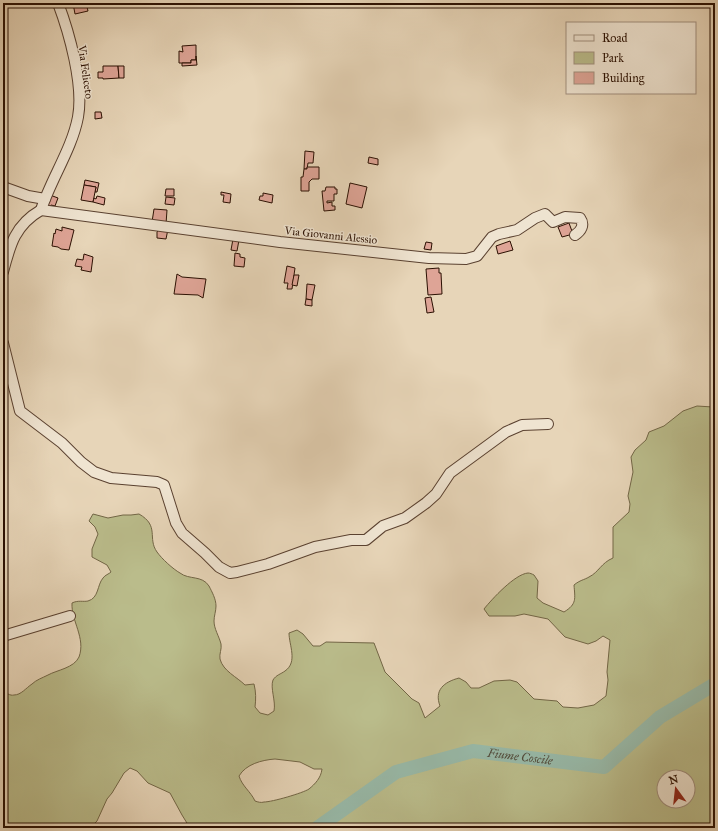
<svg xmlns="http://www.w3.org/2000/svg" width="718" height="831" font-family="'IM FELL Great Primer',serif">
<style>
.green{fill:#babc8b;stroke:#726646;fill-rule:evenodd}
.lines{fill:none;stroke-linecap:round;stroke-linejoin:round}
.river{stroke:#98b9a8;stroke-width:14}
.building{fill:#dea496;stroke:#2b1002}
.minor-casing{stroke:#5a4130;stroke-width:12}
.minor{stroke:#efe4d1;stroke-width:10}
.labels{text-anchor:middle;stroke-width:3;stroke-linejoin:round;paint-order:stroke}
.street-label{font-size:11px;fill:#2b1002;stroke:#efe4d1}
.water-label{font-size:12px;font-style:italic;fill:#514b3c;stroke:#efe4d1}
</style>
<rect width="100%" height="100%" fill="#e7d5b8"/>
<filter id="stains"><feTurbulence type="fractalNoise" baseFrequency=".005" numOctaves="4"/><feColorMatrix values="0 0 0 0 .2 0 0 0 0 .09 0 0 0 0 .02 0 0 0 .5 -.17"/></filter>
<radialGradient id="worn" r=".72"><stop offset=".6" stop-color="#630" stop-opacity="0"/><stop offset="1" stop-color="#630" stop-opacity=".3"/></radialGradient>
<path class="green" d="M 697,406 L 713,407 L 715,408 L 715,828 L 190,828 L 182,815 L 170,793 L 148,783 L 137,771 L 130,768 L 124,773 L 112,793 L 107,799 L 97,821 L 90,828 L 3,828 L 3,690 C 6,693 10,696 14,695 C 21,695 26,688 32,684 C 36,680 42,678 48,675 C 57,670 74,668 79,657 C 86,638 71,621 72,603 C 78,600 83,602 88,601 C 99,598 97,585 103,578 C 105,575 109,574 111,572 L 107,565 L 92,557 L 92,549 L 98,534 L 95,527 L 89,521 L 93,514 L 108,518 L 123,515 L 131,515 L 139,514 C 160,526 147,538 157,552 C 162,559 173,569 180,573 C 189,580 202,575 209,586 C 212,592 216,599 216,606 C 216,611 214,616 214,621 C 214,629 219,636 221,644 C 222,649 219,654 220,659 C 223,671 237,677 245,685 L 254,684 C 256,692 256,699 255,707 L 260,713 L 268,715 L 274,711 C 276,701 270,688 273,680 C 276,675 281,674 285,671 C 298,662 289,645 289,633 L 297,630 L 303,634 L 313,646 L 320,646 L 326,642 L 374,643 L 385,672 L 412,699 L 419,703 L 425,718 L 440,706 C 434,690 444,682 459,678 L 466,682 L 471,688 L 479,688 L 494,681 L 510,680 L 517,682 L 534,699 L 557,701 L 563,707 L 578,708 L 594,705 L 606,696 L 608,680 L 607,672 L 610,640 L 603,636 L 596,641 L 588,644 L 565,637 L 548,619 L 524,614 L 515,616 L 489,616 L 484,609 C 492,599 515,574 528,573 C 530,573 532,574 534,575 L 538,581 L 537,598 L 543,603 L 564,612 C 577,604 575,599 574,585 C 580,580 584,580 589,577 C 599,572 601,563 613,558 L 613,527 L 629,512 L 630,504 L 628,496 L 633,472 L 631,457 L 635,450 L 646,440 L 649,432 L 664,426 L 683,411 ZM 275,759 L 300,762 L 314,769 L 322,769 C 321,778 315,784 309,789 C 303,793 272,802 264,802 C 261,803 258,802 255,801 C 251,792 242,786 239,776 C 246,764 262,760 275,759 ZM 664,777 L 688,777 L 688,801 L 664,801 Z"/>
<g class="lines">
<path class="river" id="s1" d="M 317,828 L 396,772 L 473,751 L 604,767 L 660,717 L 715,684"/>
</g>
<g class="building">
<path d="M 73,3 L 86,3 L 88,11 L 75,14 Z"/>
<path d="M 196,45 L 196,60 L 191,60 L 191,63 L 179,63 L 179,51 L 183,52 L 182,46 Z"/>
<path d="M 196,56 L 197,65 L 182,66 L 182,63 L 191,63 L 191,60 L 196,60 Z"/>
<path d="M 103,66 L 118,66 L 119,78 L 103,79 L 103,78 L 98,78 L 98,72 L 103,72 Z"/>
<path d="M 118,66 L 124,66 L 124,78 L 119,78 Z"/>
<path d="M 95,112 L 101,112 L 102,118 L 95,119 Z"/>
<path d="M 305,151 L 314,152 L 313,163 L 308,163 L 307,169 L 304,169 Z"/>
<path d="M 369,157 L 378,159 L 378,165 L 368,163 Z"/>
<path d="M 307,167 L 319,167 L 319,179 L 312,179 L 309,182 L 309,191 L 301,191 L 301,177 L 303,177 L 304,169 L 307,169 Z"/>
<path d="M 85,180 L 99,183 L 97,192 L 95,192 L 96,187 L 84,185 Z"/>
<path d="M 350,183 L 367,187 L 362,208 L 346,204 Z"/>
<path d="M 84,185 L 96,187 L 93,202 L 81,200 Z"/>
<path d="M 326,187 L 335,187 L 335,189 L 337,189 L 337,194 L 334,194 L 334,201 L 327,201 L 327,203 L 332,202 L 332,206 L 335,206 L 335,210 L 324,211 L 322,191 L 325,191 Z"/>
<path d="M 166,189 L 174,189 L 174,196 L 165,196 Z"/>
<path d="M 221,192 L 231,194 L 230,203 L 223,202 L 224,195 L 221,195 Z"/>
<path d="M 263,193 L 273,195 L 272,203 L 259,200 L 260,196 L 263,196 Z"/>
<path d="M 50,195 L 58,198 L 55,206 L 51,205 L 49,210 L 43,207 Z"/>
<path d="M 97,196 L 105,198 L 104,205 L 93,202 L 94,198 L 96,199 Z"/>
<path d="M 166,197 L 175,198 L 174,205 L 165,204 Z"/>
<path d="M 154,209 L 167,210 L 166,224 L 152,222 Z"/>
<path d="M 569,223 L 573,234 L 562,237 L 558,227 Z"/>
<path d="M 62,227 L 74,230 L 69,250 L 61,249 L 58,247 L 52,246 L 54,233 L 55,234 L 56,229 L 62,231 Z"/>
<path d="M 160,228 L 168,229 L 166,239 L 157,238 L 157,232 Z"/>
<path d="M 233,239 L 239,240 L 237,251 L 231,250 Z"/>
<path d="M 510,241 L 513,250 L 498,254 L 496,246 Z"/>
<path d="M 426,242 L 432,243 L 431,250 L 424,249 Z"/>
<path d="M 235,253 L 240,254 L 240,257 L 245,258 L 244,267 L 234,266 Z"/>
<path d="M 84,254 L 93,257 L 91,272 L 81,270 L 82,267 L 75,266 L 77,259 L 83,260 Z"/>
<path d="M 287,266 L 295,268 L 292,289 L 287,289 L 288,283 L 284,283 Z"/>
<path d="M 439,268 L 439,273 L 441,273 L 442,294 L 428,295 L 426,269 Z"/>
<path d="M 177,274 L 182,277 L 206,279 L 203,298 L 198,295 L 174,294 Z"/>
<path d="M 294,275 L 299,275 L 297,286 L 292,285 Z"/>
<path d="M 307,284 L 315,285 L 312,300 L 306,299 Z"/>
<path d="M 431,297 L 434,312 L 427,313 L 425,298 Z"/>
<path d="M 306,299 L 312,300 L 312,306 L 305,305 Z"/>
</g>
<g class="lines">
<g class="minor-casing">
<g id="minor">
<path d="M 3,187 L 28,196 L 45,199"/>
<path d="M 41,210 L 280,242 L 429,258 L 466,259 L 477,256 L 492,237 L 499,234 L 517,230 L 535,218 L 545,214 L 553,222 L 565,217 L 580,218 C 585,225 581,231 575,235"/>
<path d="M 41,210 C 51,179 72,149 78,117 C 84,85 69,32 58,3"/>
<path d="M 3,272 C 10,245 15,225 41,210"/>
<path d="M 3,343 L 20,411 L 62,443 L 81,462 L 94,472 L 111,478 L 157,482 L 164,485 L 176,523 L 182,533 L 205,553 L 219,567 L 230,573 L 237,572 L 268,564 L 315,547 L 351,540 L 366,540 L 383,526 L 405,518 L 426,503 L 436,494 L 450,473 L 506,432 L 522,425 L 548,424"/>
<path d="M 3,636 L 70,616"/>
</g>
</g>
<use href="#minor" class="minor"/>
</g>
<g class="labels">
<g class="street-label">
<text transform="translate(86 72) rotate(82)" y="4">Via Feliceto</text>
<text transform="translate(331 235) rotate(6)" y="4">Via Giovanni Alessio</text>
</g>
<g class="water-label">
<text dy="4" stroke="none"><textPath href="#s1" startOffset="224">Fiume Coscile</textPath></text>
</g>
</g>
<rect width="718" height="831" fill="none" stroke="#e7d5b8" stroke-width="16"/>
<rect x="4" y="4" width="710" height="823" fill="none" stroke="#2b1002" stroke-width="2"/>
<rect x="8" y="8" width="702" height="815" fill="none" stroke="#2b1002"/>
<rect x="566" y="22" width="130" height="72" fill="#efe4d1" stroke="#a18f7e"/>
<rect x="574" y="35" width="20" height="6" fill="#efe4d1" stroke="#a18f7e"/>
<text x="602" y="42" font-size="12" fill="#2b1002">Road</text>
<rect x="574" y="52" width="20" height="12" fill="#babc8b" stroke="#a18f7e"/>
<text x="602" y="62" font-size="12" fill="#2b1002">Park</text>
<rect x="574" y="72" width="20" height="12" fill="#dea496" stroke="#a18f7e"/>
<text x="602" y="82" font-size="12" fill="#2b1002">Building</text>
<g transform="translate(676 789) rotate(345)"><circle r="19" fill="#efe4d1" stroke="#a18f7e"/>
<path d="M0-3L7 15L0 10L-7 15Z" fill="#8f2418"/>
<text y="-6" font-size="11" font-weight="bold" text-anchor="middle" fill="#2b1002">N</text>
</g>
<rect width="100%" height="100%" filter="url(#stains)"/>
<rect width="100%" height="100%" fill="url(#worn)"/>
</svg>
